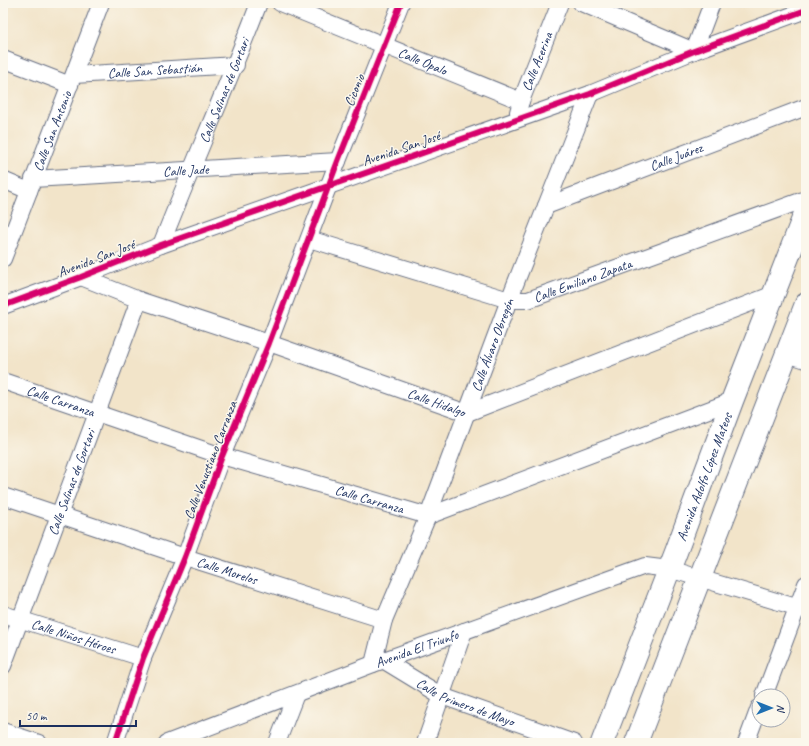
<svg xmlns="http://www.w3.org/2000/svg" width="809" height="746" font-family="Caveat,sans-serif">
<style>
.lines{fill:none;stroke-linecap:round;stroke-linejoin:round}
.minor-casing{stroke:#666e83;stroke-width:18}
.secondary-casing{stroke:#666e83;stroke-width:24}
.minor{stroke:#fff;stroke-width:16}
.secondary{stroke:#fff;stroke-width:22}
.cycleway-casing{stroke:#fbf7ec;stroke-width:8}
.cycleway{stroke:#d6006c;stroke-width:6}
.labels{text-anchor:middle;stroke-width:3;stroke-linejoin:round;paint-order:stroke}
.street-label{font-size:14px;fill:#1b2f5e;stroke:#fbf7ec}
</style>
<rect width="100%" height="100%" fill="#fbf7ec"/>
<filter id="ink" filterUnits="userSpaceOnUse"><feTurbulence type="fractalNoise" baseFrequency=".025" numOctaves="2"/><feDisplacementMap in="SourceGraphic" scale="8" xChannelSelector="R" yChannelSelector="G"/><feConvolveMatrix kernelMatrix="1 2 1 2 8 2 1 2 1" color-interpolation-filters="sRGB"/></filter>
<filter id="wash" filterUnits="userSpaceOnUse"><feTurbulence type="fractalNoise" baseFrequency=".012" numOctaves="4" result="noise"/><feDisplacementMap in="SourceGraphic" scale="16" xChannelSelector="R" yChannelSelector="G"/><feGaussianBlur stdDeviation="0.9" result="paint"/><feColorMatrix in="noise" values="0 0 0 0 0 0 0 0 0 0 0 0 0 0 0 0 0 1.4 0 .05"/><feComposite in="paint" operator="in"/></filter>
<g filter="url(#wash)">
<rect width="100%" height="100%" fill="#f2e4c9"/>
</g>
<g filter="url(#ink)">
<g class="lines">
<g class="minor-casing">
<g id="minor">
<path id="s1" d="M 280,3 L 521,101"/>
<path d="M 581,3 L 694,51 L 712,3"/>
<path d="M 3,59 L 70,85"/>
<path id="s2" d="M 74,75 L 236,65"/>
<path id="s3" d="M 518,112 L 521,101 L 560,3"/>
<path id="s4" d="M 33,179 L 338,161"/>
<path d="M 3,180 L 29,191"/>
<path id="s5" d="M 546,206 L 806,107"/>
<path id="s6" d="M 309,239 L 509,300 L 528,300 L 806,199"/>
<path id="s7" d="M 161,245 C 193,164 228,84 259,3"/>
<path id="s8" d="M 3,259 L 101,3"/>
<path id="s9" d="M 81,277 L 139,300 L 269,343 L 467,413 L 774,294"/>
<path d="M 3,306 L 81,277 L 161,245 L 590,94 L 694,51 L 806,10"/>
<path d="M 787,354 L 806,360"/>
<path id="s10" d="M 3,381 L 222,456 L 428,516 L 732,401"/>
<path id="s11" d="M 3,496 L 185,557 L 384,620"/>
<path id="s12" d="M 3,614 L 143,658"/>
<path id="s13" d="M 383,660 L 442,696 L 574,743"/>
<path id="s14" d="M 373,664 L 384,620 L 428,516 L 509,300 L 590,94"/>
<path id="s15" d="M 3,666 L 139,300"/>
<path d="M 764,696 L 806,584"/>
<path d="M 3,731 L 39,743"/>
<path d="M 115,743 L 143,658 L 185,557 L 222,456 L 269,343 L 338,161 L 401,3"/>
<path id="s16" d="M 167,743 L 373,664 L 645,566 L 669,569 L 806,610"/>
<path d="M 277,743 L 296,694"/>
<path d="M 425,743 L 464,631"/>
<path d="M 746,743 L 759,708"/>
</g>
</g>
<g class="secondary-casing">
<g id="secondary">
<path id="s17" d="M 602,743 L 676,552 L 732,401 L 806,211"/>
<path d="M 636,743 L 806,304"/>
</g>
</g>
<use href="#minor" class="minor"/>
<use href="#secondary" class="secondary"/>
<g class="cycleway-casing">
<g id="cycleway">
<path d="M 3,306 L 81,277 L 161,245 L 590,94 L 694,51 L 806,10"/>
<path d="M 115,743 L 143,658 L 185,557 L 222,456 L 269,343 L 338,161 L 401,3"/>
</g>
</g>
<use href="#cycleway" class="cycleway"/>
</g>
</g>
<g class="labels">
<g class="street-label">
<text dy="5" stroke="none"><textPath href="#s1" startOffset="154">Calle Ópalo</textPath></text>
<text dy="5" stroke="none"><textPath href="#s3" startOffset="54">Calle Acerina</textPath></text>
<text dy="5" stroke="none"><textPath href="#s2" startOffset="81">Calle San Sebastián</textPath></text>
<text transform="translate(354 90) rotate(-68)" y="5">Ciconio</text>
<text dy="5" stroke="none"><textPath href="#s7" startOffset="167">Calle Salinas de Gortari</textPath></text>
<text dy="5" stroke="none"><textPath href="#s8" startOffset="137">Calle San Antonio</textPath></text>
<text transform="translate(401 148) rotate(-19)" y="5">Avenida San José</text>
<text dy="5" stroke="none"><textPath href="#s5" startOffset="139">Calle Juárez</textPath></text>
<text dy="5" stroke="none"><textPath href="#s4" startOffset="153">Calle Jade</textPath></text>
<text transform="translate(96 258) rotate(-21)" y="5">Avenida San José</text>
<text dy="5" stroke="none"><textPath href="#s6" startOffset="286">Calle Emiliano Zapata</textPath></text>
<text dy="5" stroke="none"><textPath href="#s14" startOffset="341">Calle Álvaro Obregón</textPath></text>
<text dy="5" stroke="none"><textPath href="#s9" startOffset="377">Calle Hidalgo</textPath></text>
<text dy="5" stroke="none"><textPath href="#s10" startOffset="61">Calle Carranza</textPath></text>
<text transform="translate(210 460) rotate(-69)" y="5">Calle Venustiano Carranza</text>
<text dy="5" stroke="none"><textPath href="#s17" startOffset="285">Avenida Adolfo López Mateos</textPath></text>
<text dy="5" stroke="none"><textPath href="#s15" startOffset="196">Calle Salinas de Gortari</textPath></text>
<text dy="5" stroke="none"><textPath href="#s10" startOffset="385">Calle Carranza</textPath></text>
<text dy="5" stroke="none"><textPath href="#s11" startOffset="236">Calle Morelos</textPath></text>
<text dy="5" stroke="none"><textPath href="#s12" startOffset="74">Calle Niños Héroes</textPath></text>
<text dy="5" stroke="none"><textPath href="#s16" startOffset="267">Avenida El Triunfo</textPath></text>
<text dy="5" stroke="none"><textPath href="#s13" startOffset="93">Calle Primero de Mayo</textPath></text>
</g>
</g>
<rect width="809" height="746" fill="none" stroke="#fbf7ec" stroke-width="16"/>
<g transform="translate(771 708) rotate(90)"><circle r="19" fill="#fbf7ec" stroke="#a1a7b3"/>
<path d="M0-3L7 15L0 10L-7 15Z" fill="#1f6fb2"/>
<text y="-6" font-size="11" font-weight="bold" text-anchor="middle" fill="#1b2f5e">N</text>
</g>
<path d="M20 720v6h116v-6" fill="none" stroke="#1b2f5e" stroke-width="2"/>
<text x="26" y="720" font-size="12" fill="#1b2f5e" stroke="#fbf7ec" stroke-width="3" paint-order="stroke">50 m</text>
</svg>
